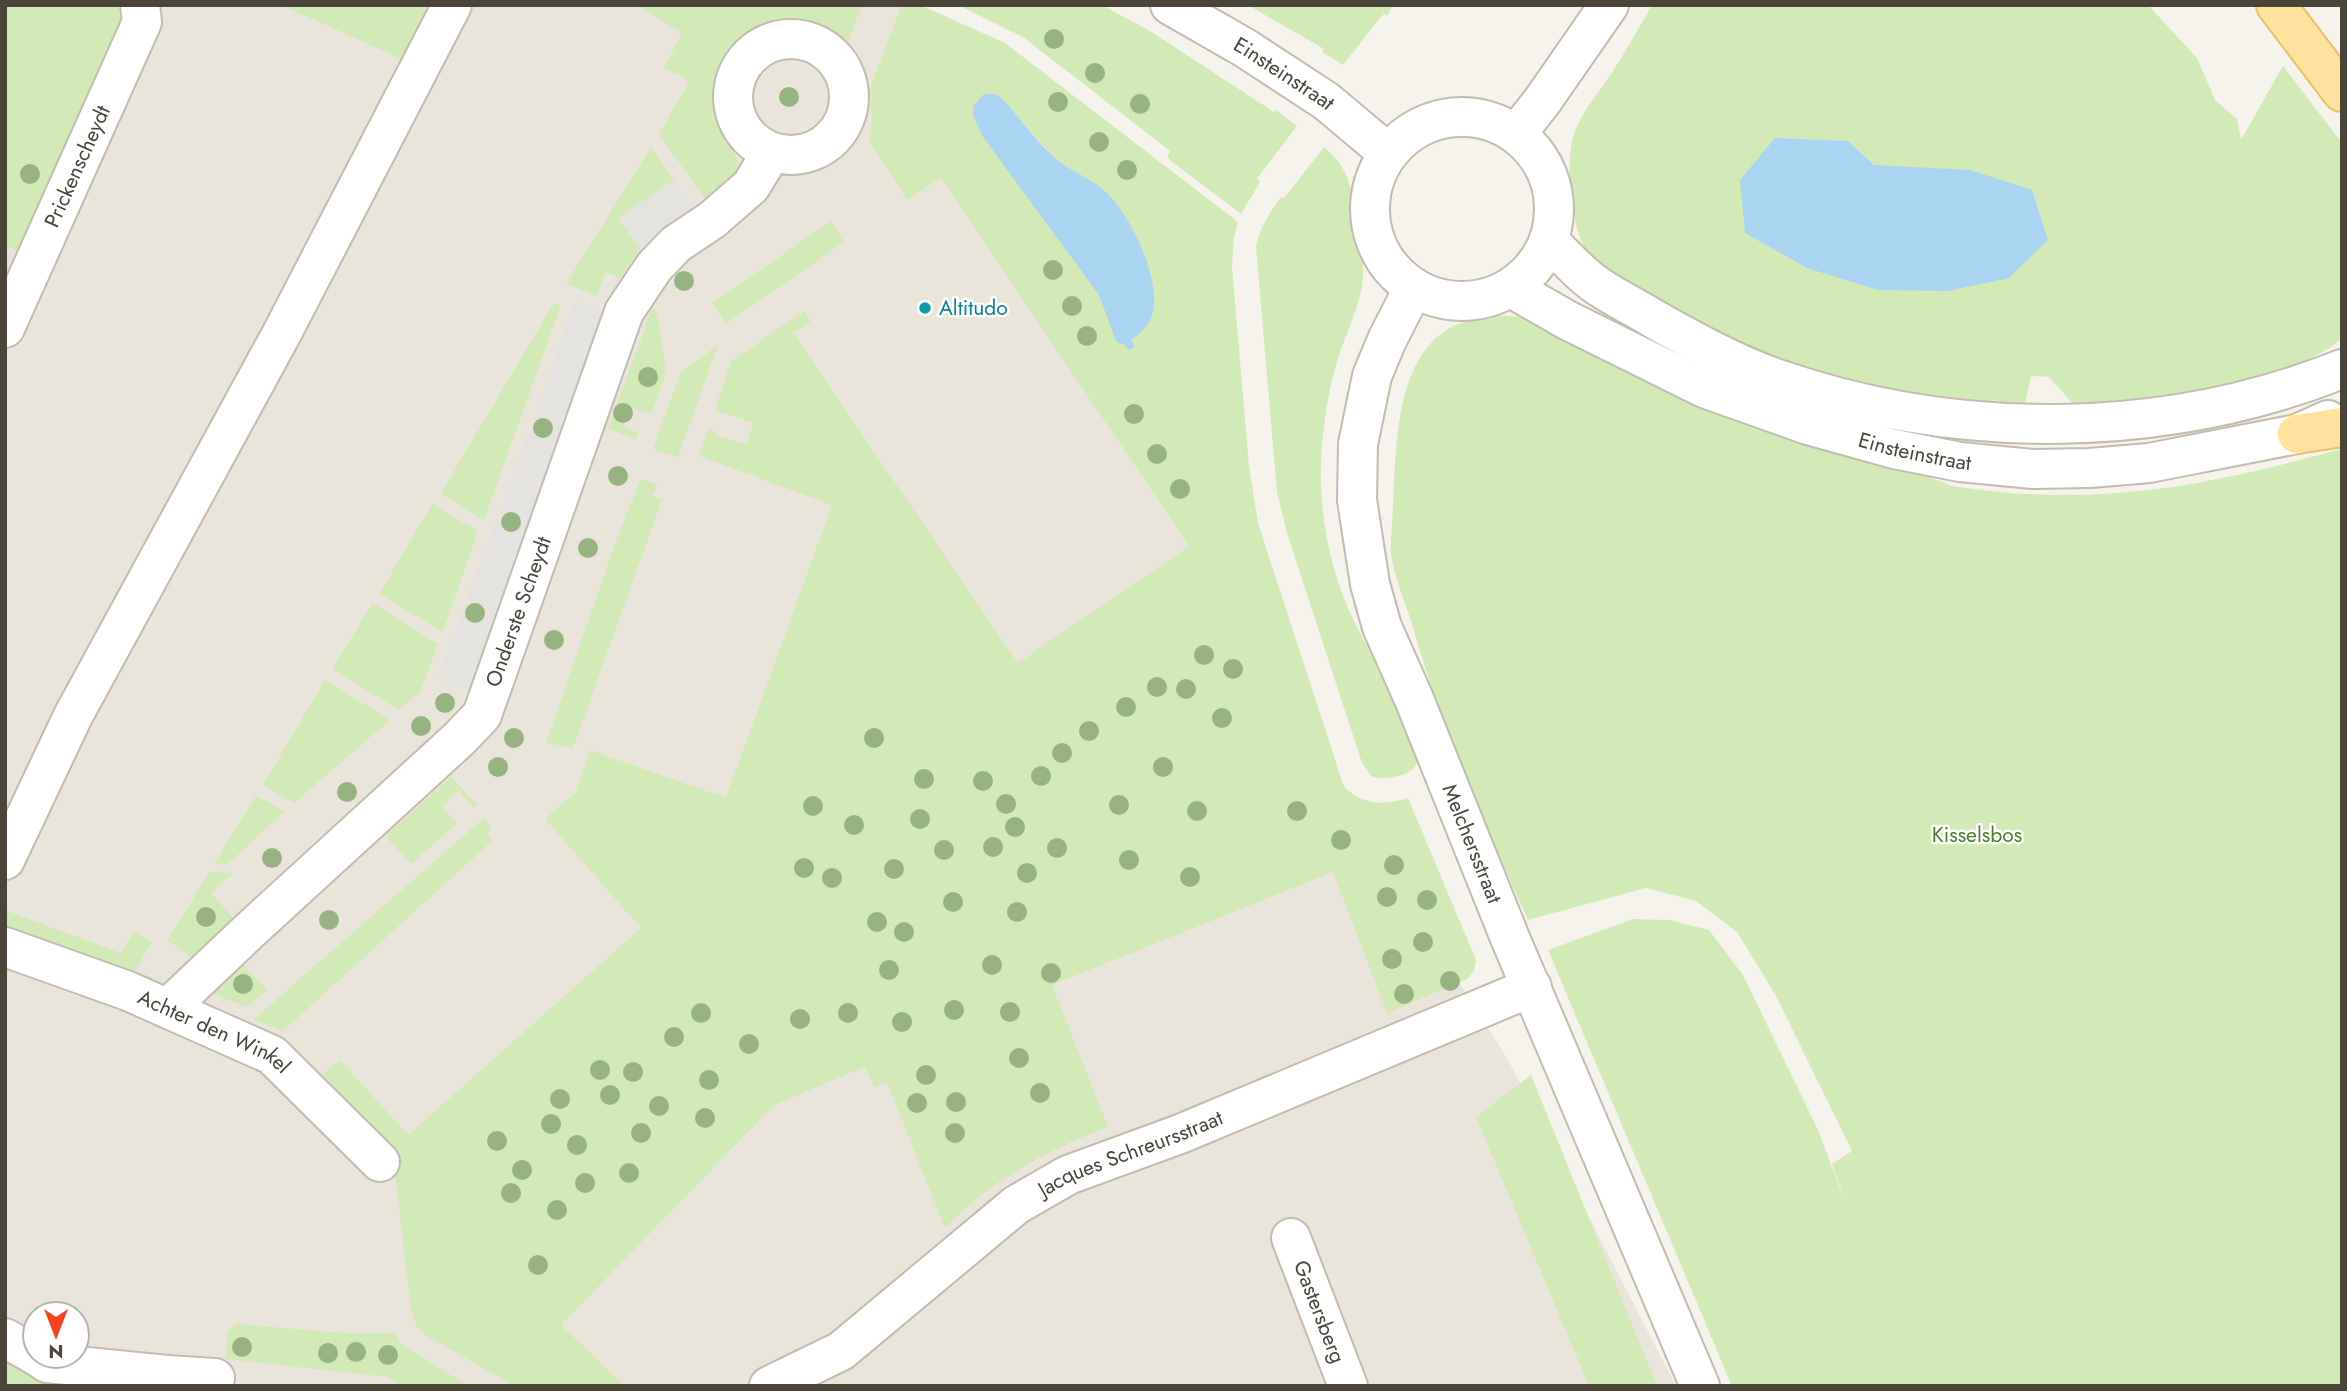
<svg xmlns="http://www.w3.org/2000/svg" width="2347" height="1391" font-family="Jost,sans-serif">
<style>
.residential{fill:#eae5da;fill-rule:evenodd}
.green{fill:#d2eab5;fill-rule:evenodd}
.parking{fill:#e5e3e0}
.water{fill:#a9d4f2}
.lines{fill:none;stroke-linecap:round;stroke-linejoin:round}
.minor-casing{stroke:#c2bbae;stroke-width:42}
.major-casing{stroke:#e6c16a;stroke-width:42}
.minor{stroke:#fff;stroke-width:38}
.major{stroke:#ffe39c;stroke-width:38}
.tree{fill:#97b381}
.culture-dot{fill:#0f9aa8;stroke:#fff;stroke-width:2.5}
.labels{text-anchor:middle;stroke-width:5;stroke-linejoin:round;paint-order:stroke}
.street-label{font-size:21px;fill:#4b4439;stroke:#fff}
.culture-label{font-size:21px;fill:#0d838f;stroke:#fff;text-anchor:start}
.park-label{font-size:21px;fill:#4a7f2a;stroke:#fff}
</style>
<rect width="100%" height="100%" fill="#f6f3ec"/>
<path class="residential" d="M 5,5 L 907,5 L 1075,126 L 1345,802 L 1507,1058 L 1676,1386 L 5,1386 ZM 35,1314 L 77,1314 L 77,1356 L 35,1356 Z"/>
<g class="green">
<path d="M 5,5 L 118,5 L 121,24 L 19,252 L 5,246 Z"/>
<path d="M 281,5 L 422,5 L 429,13 L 404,60 Z"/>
<path d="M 637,5 L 862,5 L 846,47 C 825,26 803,18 774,22 C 731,28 705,77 717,116 C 722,133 738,148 737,166 C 736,180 716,192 706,201 L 659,134 L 689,82 L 679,73 L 676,74 L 664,68 L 682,33 Z"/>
<path d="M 902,5 L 920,5 L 1005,43 L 1238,222 L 1234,237 L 1232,267 L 1249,466 L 1258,523 L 1344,787 C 1364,805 1383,806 1408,798 L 1476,960 L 1474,971 L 1467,979 L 1387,1013 L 1333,872 L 1052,985 L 1108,1127 C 1047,1150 991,1180 945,1228 L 887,1082 L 874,1087 L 865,1067 L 774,1105 L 561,1325 L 625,1386 L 515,1386 L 427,1336 L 417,1327 L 411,1310 L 393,1157 L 323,1074 L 340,1060 L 408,1135 L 641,928 L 545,819 L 576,792 L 590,750 L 726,798 L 832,505 L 699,456 L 708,429 L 715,431 L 714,434 L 746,445 L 754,423 L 715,410 L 731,361 L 805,311 L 811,321 L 793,333 L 1018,663 L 1189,546 L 941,178 L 907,200 L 869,141 L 872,117 L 869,90 ZM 989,94 L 1000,97 L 1054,157 L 1070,170 L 1098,185 L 1131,227 L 1143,255 L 1154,306 L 1152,315 L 1143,330 L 1131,340 L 1135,347 L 1117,341 L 1099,295 L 983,137 L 977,122 L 976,100 Z"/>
<path d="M 958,5 L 1102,5 L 1150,31 L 1274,112 L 1276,110 L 1297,126 L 1262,172 L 1257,179 L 1260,182 L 1241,214 L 1167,158 L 1170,151 L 1023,37 Z"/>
<path d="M 1248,5 L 1393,5 L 1387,16 L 1384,14 L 1379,19 L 1343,65 L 1322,52 L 1324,49 Z"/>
<path d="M 1652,5 L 2148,5 L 2197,58 L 2215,100 L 2237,119 L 2241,140 L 2283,66 L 2342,143 L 2342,338 L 2331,347 L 2293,368 L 2207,395 L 2075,406 L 2049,377 L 2031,376 L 2024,409 C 1971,404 1918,399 1866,387 C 1787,368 1709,336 1642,292 C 1623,280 1600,269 1587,251 C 1571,228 1566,169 1572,142 C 1578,115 1597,96 1611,74 C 1626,51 1639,28 1652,5 ZM 1775,138 L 1848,141 L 1874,165 Z"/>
<path d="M 651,147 L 674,180 L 618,218 L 640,248 L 620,278 L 606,272 L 597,296 L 566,284 Z"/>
<path d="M 1324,147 C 1351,170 1352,189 1355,222 C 1357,240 1364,256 1363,275 C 1362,303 1347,330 1339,356 C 1329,385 1325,415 1322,445 C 1317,504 1328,568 1354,621 C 1368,650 1386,677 1399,706 C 1407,724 1412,743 1419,761 C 1411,777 1388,780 1372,777 L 1362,763 L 1287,533 L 1277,492 L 1256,247 C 1260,228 1269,213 1281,197 L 1283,198 L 1289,192 Z"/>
<path d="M 831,221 L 844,242 L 726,324 L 712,303 Z"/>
<path d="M 554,303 L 561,305 L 484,520 L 441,493 Z"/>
<path d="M 652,309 L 657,311 L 666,373 L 651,414 L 631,407 L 623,427 L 638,433 L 636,440 L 608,429 Z"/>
<path d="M 1493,315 L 1525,317 L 1952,486 C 2037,500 2128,497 2212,480 C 2256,472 2299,460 2342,449 L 2342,1386 L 1732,1386 L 1548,950 L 1633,919 L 1669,920 L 1709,930 L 1743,975 L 1818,1130 L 1848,1210 L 1832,1164 L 1852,1151 L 1775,994 L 1737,932 L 1696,901 L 1646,888 L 1528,920 C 1484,823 1441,727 1412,624 C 1405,603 1393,574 1391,553 C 1390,537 1393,520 1393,505 C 1396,454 1395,382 1431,343 C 1448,324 1470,320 1493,315 Z"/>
<path d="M 718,345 L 678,457 L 653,449 L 681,372 Z"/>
<path d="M 641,479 L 658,485 L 651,496 L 662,500 L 573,748 L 546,743 L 619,533 Z"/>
<path d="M 432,504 L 478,531 L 443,632 L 379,594 Z"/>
<path d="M 373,603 L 438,644 L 420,692 L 399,710 L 332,669 Z"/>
<path d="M 325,680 L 390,720 L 294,803 L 263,785 Z"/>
<path d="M 451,777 L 477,805 L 474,808 L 459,790 L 442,807 L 457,823 L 411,864 L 388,839 L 388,834 Z"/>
<path d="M 256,796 L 285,811 L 227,865 L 214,864 Z"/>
<path d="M 484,818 L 492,828 L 487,834 L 492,841 L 283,1031 L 253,1020 Z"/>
<path d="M 210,872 L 233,873 L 211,893 L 235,920 L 193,958 L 167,940 Z"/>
<path d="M 5,906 L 7,911 L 121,953 L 134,931 L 152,942 L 132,975 L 5,928 Z"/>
<path d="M 243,964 L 267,990 L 247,1007 L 210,993 Z"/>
<path d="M 1531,1075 L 1657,1386 L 1589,1386 L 1476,1117 Z"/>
<path d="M 236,1324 L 343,1333 L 396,1333 L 400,1343 L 468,1386 L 401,1386 L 388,1377 L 226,1359 L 228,1332 Z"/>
<path d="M 5,1356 L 71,1385 L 71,1386 L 5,1386 Z"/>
</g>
<g class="parking">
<path d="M 674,180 L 704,226 L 654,267 L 618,218 Z"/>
<path d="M 5,246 L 36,260 L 5,328 Z"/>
<path d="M 575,301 L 608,313 L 470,692 L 437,679 L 463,611 L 488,620 L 490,610 L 466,602 L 496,519 L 521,528 L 524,519 L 500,510 L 529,429 L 553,437 L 556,428 L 533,419 Z"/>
</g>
<g class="water">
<path d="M 984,94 L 995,94 L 1000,97 C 1019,116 1034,139 1054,157 C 1070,172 1092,178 1107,193 C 1131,216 1163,282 1152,316 C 1148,326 1140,334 1131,340 L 1135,347 L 1129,350 L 1123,343 L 1120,344 L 1116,341 L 1099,295 L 983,137 L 973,116 L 973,106 Z"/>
<path d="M 1775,138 L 1848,141 L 1874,165 L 1970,170 L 2032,190 L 2048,240 L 2009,278 L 1948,291 L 1878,290 L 1807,268 L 1745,233 L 1740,180 Z"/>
</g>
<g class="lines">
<g class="minor-casing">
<g id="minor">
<path id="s1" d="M 1170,5 L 1245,48 L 1326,101 L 1388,153"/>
<circle cx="791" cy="97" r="58"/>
<circle cx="1462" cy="209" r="92"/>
<path d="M 1518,132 L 1543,100 L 1609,5"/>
<path d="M 1549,241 C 1564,255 1578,272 1595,284 C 1613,297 1635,307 1654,319 C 1693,341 1735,364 1778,379 C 1958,441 2164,440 2342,369"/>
<path id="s2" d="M 1511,288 L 1567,320 L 1704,388 L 1808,425 L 1894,449 L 1960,462 L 2033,469 L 2090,468 L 2149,463 L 2297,434 L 2328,420"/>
<path id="s3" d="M 1413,289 L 1387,340 L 1372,376 L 1358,444 L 1357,500 L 1370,584 L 1382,627 L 1414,699 L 1510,938 L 1700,1386"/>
<path id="s4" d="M 5,328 L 142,22 L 140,5"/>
<path d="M 5,860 L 73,716 L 282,333 L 452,5"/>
<path id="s5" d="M 5,947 L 128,991 L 272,1055 L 380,1162"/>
<path id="s6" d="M 168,1008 L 247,933 L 459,739 L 482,715 L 624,312 L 654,267 L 676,244 L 712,220 L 751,186 L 771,153"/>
<path id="s7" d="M 1291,1238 L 1348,1386"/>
<path d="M 5,1338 L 35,1355"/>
<path d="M 37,1356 L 47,1363 L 167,1375 L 167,1386"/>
<path d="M 167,1375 L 215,1378"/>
<path id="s8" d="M 769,1386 L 841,1351 L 1016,1205 L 1068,1175 L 1180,1134 L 1532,987"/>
</g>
</g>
<g class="major-casing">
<g id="major">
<path d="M 2276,5 L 2342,92"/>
<path d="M 2297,434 L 2342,427"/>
</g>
</g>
<use href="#minor" class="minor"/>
<use href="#major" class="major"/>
</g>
<g class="tree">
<circle cx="1054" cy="39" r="10"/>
<circle cx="1095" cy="73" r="10"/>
<circle cx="789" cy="97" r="10"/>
<circle cx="1058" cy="102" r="10"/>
<circle cx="1140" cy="104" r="10"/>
<circle cx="1099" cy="142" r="10"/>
<circle cx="1127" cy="170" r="10"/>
<circle cx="30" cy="174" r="10"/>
<circle cx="1053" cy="270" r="10"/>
<circle cx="684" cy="281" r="10"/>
<circle cx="1072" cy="306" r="10"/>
<circle cx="1087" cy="336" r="10"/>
<circle cx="648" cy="377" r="10"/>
<circle cx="623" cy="413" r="10"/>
<circle cx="1134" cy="414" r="10"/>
<circle cx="543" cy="428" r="10"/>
<circle cx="1157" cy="454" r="10"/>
<circle cx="618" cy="476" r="10"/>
<circle cx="1180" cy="489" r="10"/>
<circle cx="511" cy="522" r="10"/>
<circle cx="588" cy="548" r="10"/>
<circle cx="475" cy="613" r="10"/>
<circle cx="554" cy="640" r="10"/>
<circle cx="1204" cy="655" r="10"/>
<circle cx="1233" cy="669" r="10"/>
<circle cx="1157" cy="687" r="10"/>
<circle cx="1186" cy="689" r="10"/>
<circle cx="445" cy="703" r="10"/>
<circle cx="1126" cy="707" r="10"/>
<circle cx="1222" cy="718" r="10"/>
<circle cx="421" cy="726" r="10"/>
<circle cx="1089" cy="731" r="10"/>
<circle cx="514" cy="738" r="10"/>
<circle cx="874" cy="738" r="10"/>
<circle cx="1062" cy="753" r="10"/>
<circle cx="498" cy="767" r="10"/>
<circle cx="1163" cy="767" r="10"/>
<circle cx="1041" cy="776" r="10"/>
<circle cx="924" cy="779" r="10"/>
<circle cx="983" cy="781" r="10"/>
<circle cx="347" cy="792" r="10"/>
<circle cx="1006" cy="804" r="10"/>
<circle cx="1119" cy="805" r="10"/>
<circle cx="813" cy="806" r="10"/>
<circle cx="1197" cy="811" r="10"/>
<circle cx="1297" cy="811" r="10"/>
<circle cx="920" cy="819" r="10"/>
<circle cx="854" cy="825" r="10"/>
<circle cx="1015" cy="827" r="10"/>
<circle cx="1341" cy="840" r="10"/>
<circle cx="993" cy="847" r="10"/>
<circle cx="1057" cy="848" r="10"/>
<circle cx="944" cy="850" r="10"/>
<circle cx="272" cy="858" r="10"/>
<circle cx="1129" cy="860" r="10"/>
<circle cx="1394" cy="865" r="10"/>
<circle cx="804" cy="868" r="10"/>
<circle cx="894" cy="869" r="10"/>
<circle cx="1027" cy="873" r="10"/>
<circle cx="1190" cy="877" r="10"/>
<circle cx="832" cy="878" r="10"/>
<circle cx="1387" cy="897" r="10"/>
<circle cx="1427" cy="900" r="10"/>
<circle cx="953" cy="902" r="10"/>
<circle cx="1017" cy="912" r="10"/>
<circle cx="206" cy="917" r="10"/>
<circle cx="329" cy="920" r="10"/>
<circle cx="877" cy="922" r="10"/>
<circle cx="904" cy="932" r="10"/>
<circle cx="1423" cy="942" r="10"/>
<circle cx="1392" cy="959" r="10"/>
<circle cx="992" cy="965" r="10"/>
<circle cx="889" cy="970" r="10"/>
<circle cx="1051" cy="973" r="10"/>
<circle cx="1450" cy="981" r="10"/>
<circle cx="243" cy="984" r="10"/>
<circle cx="1404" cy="994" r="10"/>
<circle cx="954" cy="1010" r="10"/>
<circle cx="1010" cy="1012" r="10"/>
<circle cx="701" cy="1013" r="10"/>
<circle cx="848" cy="1013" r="10"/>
<circle cx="800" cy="1019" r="10"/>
<circle cx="902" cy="1022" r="10"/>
<circle cx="674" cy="1037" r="10"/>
<circle cx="749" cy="1044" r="10"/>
<circle cx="1019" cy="1058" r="10"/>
<circle cx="600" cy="1070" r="10"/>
<circle cx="633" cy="1072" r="10"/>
<circle cx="926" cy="1075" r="10"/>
<circle cx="709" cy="1080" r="10"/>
<circle cx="1040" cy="1093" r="10"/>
<circle cx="610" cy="1095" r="10"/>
<circle cx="560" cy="1099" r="10"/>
<circle cx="956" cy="1102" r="10"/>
<circle cx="917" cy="1103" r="10"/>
<circle cx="659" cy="1106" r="10"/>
<circle cx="705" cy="1118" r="10"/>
<circle cx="551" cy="1124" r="10"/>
<circle cx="641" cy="1133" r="10"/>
<circle cx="955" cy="1133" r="10"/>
<circle cx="497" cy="1141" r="10"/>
<circle cx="577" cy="1145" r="10"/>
<circle cx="522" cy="1170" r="10"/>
<circle cx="629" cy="1173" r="10"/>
<circle cx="585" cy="1183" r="10"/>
<circle cx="511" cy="1193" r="10"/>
<circle cx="557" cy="1210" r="10"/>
<circle cx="538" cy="1265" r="10"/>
<circle cx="242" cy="1347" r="10"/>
<circle cx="356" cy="1352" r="10"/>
<circle cx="328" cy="1353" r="10"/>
<circle cx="388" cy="1355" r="10"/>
</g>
<circle class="culture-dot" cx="925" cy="308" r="7"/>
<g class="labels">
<g class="street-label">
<text dy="7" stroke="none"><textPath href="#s1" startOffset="133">Einsteinstraat</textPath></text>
<text dy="7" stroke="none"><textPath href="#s4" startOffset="177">Prickenscheydt</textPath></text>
<text dy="7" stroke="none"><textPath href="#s2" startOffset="438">Einsteinstraat</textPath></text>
<text dy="7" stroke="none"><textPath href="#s6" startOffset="539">Onderste Scheydt</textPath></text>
<text dy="7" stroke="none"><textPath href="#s3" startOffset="586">Melchersstraat</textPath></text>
<text dy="7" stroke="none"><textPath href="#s5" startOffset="226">Achter den Winkel</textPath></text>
<text dy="7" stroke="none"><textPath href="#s8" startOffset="434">Jacques Schreursstraat</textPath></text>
<text dy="7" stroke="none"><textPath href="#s7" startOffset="79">Gastersberg</textPath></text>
</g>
<g class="culture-label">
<text x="939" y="315">Altitudo</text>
</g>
<g class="park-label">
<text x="1977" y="842">Kisselsbos</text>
</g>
</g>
<rect width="2347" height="1391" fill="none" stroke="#4b4439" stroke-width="14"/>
<g transform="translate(56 1335) rotate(180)"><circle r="33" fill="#ffffff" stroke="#b7b4b0" stroke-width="2"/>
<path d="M0-5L12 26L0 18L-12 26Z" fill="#fc3f1d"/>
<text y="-10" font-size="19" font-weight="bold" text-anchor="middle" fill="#4b4439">N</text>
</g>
</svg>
